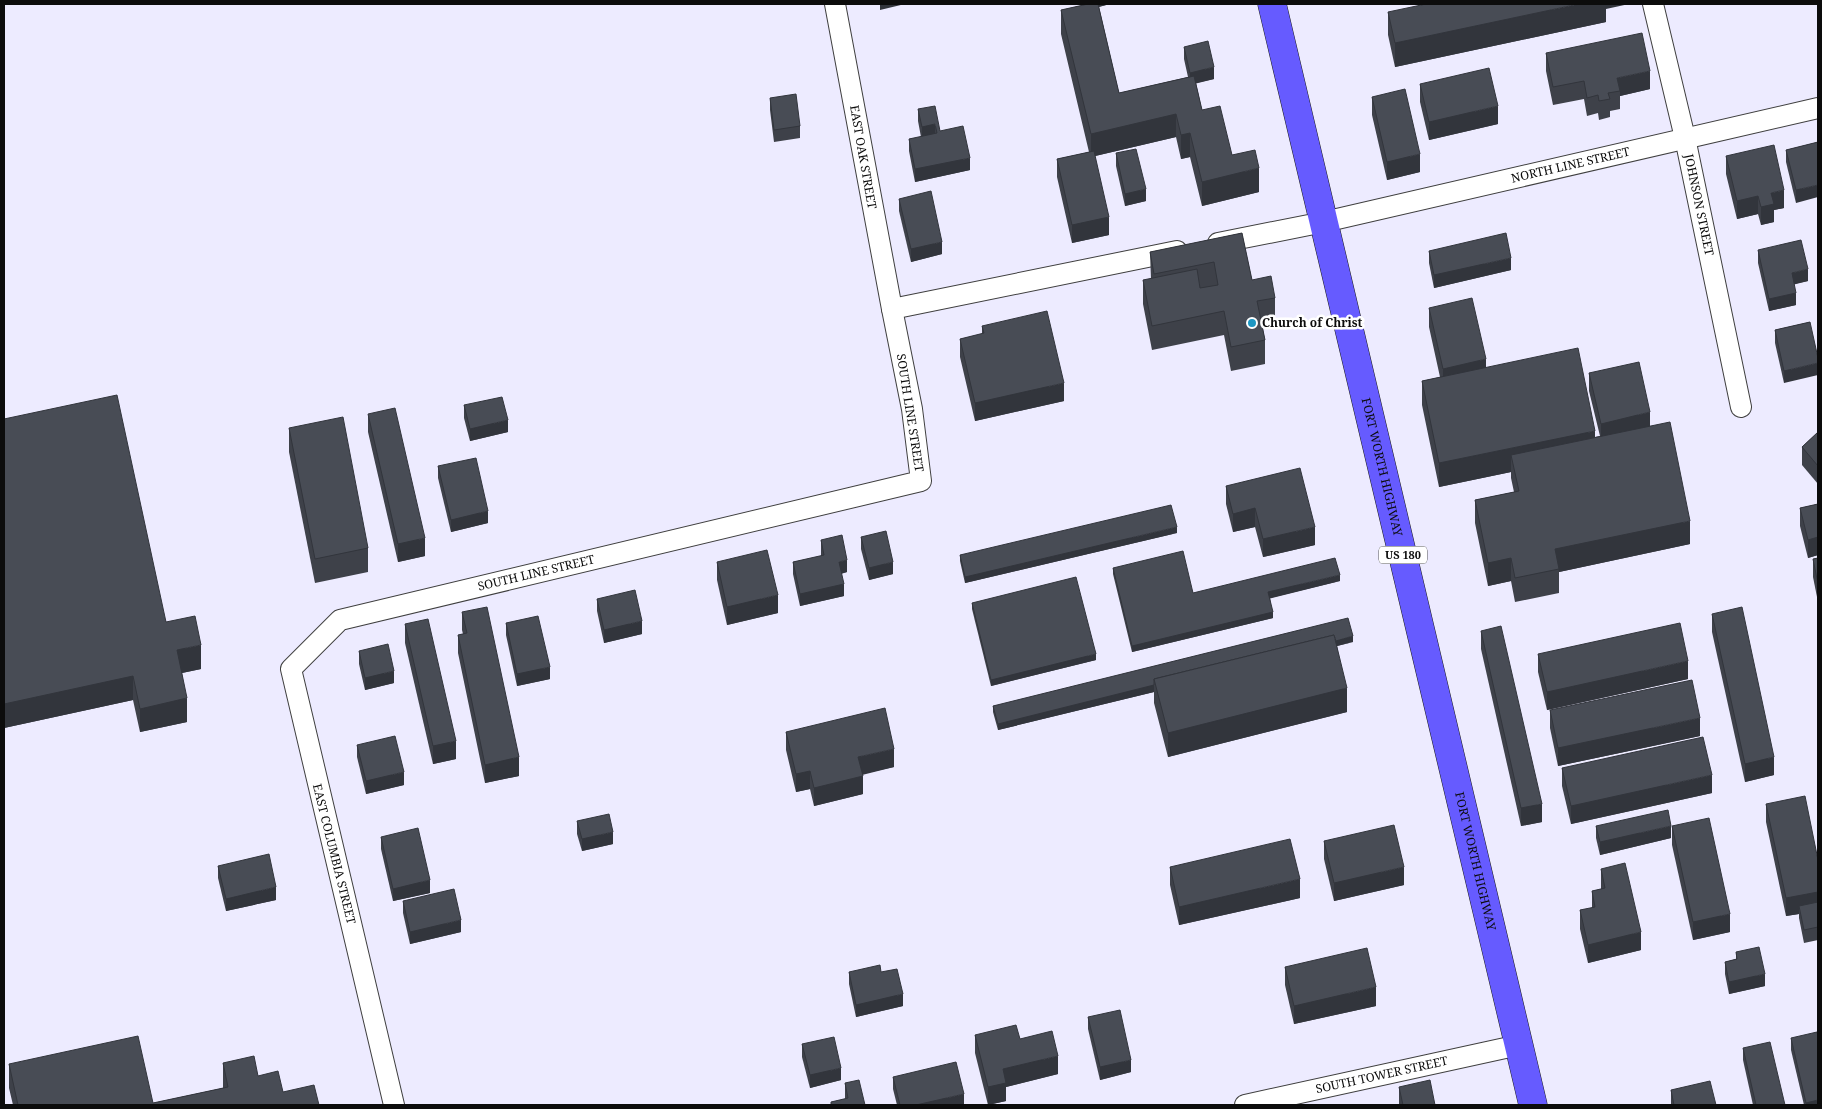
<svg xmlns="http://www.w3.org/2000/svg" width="1822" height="1109" font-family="'Noto Serif',serif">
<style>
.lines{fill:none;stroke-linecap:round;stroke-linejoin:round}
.street-casing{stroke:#3f3f3f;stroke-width:22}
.primary-casing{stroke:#1d1d1d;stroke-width:29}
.street{stroke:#fff;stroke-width:20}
.primary{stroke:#665bff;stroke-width:28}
.wall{fill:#3e4149}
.shaded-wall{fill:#32353c}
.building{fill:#484c55;stroke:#32353c}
.poi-dot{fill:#1d97c3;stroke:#fff;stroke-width:2}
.labels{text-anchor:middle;stroke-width:5;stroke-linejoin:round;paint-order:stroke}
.shield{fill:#fff;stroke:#555;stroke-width:1}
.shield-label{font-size:11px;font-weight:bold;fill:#0c0c0c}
.street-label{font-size:12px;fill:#0c0c0c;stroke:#fff}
.poi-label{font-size:12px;font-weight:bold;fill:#0c0c0c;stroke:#fff;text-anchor:start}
</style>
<rect width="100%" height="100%" fill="#edebff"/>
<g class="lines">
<g class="street-casing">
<g id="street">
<path id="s1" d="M 1653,4 L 1685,138 L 1741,407"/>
<path id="s2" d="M 1218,243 L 1324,222 L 1818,108"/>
<path d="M 892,309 L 1177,251"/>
<path id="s3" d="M 394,1105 L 291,669 L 340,620 L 921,481 L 912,409 L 892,309 L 835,4"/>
<path id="s4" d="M 1245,1105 L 1519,1045"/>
</g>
</g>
<g class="primary-casing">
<g id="primary">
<path id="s5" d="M 1272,4 L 1533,1105"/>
</g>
</g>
<use href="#street" class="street"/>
<use href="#primary" class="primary"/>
</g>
<g class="wall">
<path d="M 1088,4 L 1110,4 L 1099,7 L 1119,93 L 1188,77 L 1184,59 L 1184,47 L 1214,79 L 1196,83 L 1202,110 L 1232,155 L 1259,192 L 1202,206 L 1190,157 L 1181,159 L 1176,137 L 1095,156 L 1109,235 L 1072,243 L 1057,177 L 1057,159 L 1089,152 L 1061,34 L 1061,10 Z"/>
<path d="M 1606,9 L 1606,22 L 1395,67 L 1388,35 L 1388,12 Z"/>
<path d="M 1546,53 L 1650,89 L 1620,96 L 1620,109 L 1610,111 L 1610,117 L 1599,120 L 1598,113 L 1587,116 L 1584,99 L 1553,105 L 1546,71 Z"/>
<path d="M 1420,84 L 1498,124 L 1429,140 L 1420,102 Z"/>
<path d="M 1372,97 L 1420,172 L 1387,180 L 1372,115 Z"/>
<path d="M 770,98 L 800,126 L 800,138 L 774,142 L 770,110 Z"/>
<path d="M 918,109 L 940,131 L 970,170 L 915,182 L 909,151 L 909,139 L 921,137 L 918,121 Z"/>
<path d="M 1818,142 L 1796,203 L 1786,162 L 1786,150 Z"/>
<path d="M 1116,153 L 1146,201 L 1125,206 L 1116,166 Z"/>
<path d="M 1726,156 L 1784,208 L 1774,210 L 1774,222 L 1761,225 L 1758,214 L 1737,219 L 1726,174 Z"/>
<path d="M 899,199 L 942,254 L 911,262 L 899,211 Z"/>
<path d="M 1242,233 L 1252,280 L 1275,298 L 1275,321 L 1262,324 L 1265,340 L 1265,364 L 1231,371 L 1224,335 L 1152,350 L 1143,304 L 1143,280 L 1151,279 L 1150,252 Z"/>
<path d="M 1758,250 L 1808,281 L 1794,284 L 1796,305 L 1769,311 L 1758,263 Z"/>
<path d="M 1429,251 L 1511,270 L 1434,288 L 1429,263 Z"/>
<path d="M 1429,308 L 1486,367 L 1595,437 L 1600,436 L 1589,391 L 1589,373 L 1650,426 L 1690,544 L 1559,572 L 1559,593 L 1515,602 L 1511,581 L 1488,586 L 1475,523 L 1475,500 L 1514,492 L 1511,478 L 1511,472 L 1439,487 L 1422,405 L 1422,381 L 1440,377 L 1429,327 Z"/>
<path d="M 1810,322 L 1784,383 L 1775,343 L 1775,330 Z"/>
<path d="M 982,326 L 1064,401 L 975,421 L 960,357 L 960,339 L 982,334 Z"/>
<path d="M 464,405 L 508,432 L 470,441 L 464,418 Z"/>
<path d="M 368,414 L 425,556 L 398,562 L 368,432 Z"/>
<path d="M 4,419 L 166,622 L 201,669 L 182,673 L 187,722 L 140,732 L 133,700 L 4,728 Z"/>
<path d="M 289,428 L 368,548 L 368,572 L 315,583 L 289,452 Z"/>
<path d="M 1818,432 L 1818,484 L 1802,465 L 1802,447 Z"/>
<path d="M 438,466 L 488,523 L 451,532 L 438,478 Z"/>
<path d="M 1226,486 L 1315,545 L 1263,557 L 1255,527 L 1233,532 L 1226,504 Z"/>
<path d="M 1818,504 L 1818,555 L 1808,558 L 1800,526 L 1800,508 Z"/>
<path d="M 1177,533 L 965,583 L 960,561 L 960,555 Z"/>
<path d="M 861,537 L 893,574 L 869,580 L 861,549 Z"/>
<path d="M 821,540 L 847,572 L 841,574 L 844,596 L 800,606 L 793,574 L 793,562 L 821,556 Z"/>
<path d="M 1818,558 L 1818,602 L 1813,577 L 1813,559 Z"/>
<path d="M 717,562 L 778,613 L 727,625 L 717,580 Z"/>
<path d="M 1113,568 L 1193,593 L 1340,581 L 1270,598 L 1273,618 L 1132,652 L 1113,574 Z"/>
<path d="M 597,599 L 642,634 L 604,643 L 597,611 Z"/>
<path d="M 972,603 L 1096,660 L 991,686 L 972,609 Z"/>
<path d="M 462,612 L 519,776 L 485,783 L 458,653 L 458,635 L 463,634 L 462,630 Z"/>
<path d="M 1712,614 L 1774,775 L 1745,782 L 1712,632 Z"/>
<path d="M 506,623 L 550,679 L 517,686 L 506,635 Z"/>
<path d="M 405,624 L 456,759 L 433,764 L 405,643 Z"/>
<path d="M 1481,631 L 1542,822 L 1521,826 L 1481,649 Z"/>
<path d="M 1353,642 L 1337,646 L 1347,712 L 1168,757 L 1154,703 L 1154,692 L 998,730 L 993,712 L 993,706 Z"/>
<path d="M 359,651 L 394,683 L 365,690 L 359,664 Z"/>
<path d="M 1538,654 L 1688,679 L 1547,710 L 1538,672 Z"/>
<path d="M 1550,710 L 1700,736 L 1558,766 L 1550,728 Z"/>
<path d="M 786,732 L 894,767 L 862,774 L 863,794 L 814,806 L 810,789 L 796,792 L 786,750 Z"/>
<path d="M 357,745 L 404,785 L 366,794 L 357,757 Z"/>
<path d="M 1562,768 L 1712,793 L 1571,824 L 1562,786 Z"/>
<path d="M 1766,804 L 1818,860 L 1818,940 L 1804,943 L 1799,918 L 1799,914 L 1786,916 L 1766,822 Z"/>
<path d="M 577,821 L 613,844 L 582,851 L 577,834 Z"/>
<path d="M 1596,826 L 1671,838 L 1600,855 L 1596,838 Z"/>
<path d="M 1672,826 L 1730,932 L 1693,940 L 1672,845 Z"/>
<path d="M 381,837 L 430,893 L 393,901 L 381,849 Z"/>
<path d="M 1324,841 L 1404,885 L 1334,901 L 1324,859 Z"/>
<path d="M 218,866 L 276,900 L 226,911 L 218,878 Z"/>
<path d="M 1170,867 L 1300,898 L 1179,925 L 1170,885 Z"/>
<path d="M 1601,869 L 1641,950 L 1588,963 L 1580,929 L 1580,910 L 1592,908 L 1592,891 L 1601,889 Z"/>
<path d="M 403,901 L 461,932 L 410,944 L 403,913 Z"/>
<path d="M 1736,952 L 1765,986 L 1729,994 L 1725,974 L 1725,962 L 1736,959 Z"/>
<path d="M 1285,967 L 1376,1006 L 1294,1024 L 1285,985 Z"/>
<path d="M 849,972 L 881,972 L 903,1006 L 856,1017 L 849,984 Z"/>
<path d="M 1088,1017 L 1131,1072 L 1100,1080 L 1088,1029 Z"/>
<path d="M 975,1035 L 1020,1039 L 1058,1074 L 1006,1087 L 1006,1101 L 988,1105 L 975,1053 Z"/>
<path d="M 1791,1038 L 1818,1105 L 1804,1105 L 1791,1050 Z"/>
<path d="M 802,1044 L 841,1080 L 810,1088 L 802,1057 Z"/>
<path d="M 1743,1048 L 1785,1105 L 1753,1105 L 1743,1060 Z"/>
<path d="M 223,1063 L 258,1076 L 283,1092 L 319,1105 L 13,1105 L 9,1088 L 9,1064 L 153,1103 L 223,1088 Z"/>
<path d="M 893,1077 L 964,1105 L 897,1105 L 893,1089 Z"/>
<path d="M 845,1083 L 865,1105 L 831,1105 L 831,1102 L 845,1099 Z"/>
<path d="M 1399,1087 L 1435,1105 L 1399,1105 Z"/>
<path d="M 1671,1090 L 1716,1105 L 1671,1105 Z"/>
</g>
<g class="shaded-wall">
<path d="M 880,4 L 905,4 L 880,10 Z"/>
<path d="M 1098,4 L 1110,4 L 1098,7 Z"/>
<path d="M 1579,4 L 1629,4 L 1606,9 L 1606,22 L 1395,67 L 1395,43 Z"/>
<path d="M 1214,67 L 1214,79 L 1190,85 L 1190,73 Z"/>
<path d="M 1650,71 L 1650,89 L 1620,96 L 1620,91 L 1617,78 Z"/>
<path d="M 1498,106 L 1498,124 L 1429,140 L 1429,122 Z"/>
<path d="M 1176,114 L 1176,137 L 1091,157 L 1091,134 Z"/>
<path d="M 935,124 L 935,137 L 922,139 L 922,127 Z"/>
<path d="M 1190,133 L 1190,157 L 1181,159 L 1181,135 Z"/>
<path d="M 1420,154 L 1420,172 L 1387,180 L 1387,162 Z"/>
<path d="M 970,158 L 970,170 L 915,182 L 915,169 Z"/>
<path d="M 1259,168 L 1259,192 L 1202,206 L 1202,182 Z"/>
<path d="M 1818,185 L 1818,197 L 1796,203 L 1796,190 Z"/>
<path d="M 1146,189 L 1146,201 L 1125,206 L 1125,194 Z"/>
<path d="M 1784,190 L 1784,208 L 1774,210 L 1774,222 L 1761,225 L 1761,207 L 1771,193 Z"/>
<path d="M 1758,196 L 1758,214 L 1737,219 L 1737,201 Z"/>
<path d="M 1109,217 L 1109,235 L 1072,243 L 1072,225 Z"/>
<path d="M 942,242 L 942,254 L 911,262 L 911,249 Z"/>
<path d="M 1511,258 L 1511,270 L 1434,288 L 1434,275 Z"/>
<path d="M 1808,269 L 1808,281 L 1792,285 L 1792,273 Z"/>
<path d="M 1796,293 L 1796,305 L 1769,311 L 1769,299 Z"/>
<path d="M 1486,359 L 1486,377 L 1443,387 L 1443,369 Z"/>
<path d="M 1818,363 L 1818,375 L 1784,383 L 1784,371 Z"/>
<path d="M 1064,383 L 1064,401 L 975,421 L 975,403 Z"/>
<path d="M 1650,412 L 1650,430 L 1601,442 L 1601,424 Z"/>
<path d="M 508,420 L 508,432 L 470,441 L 470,429 Z"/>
<path d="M 1595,431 L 1595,454 L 1511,455 L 1511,472 L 1439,487 L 1439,463 Z"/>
<path d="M 1255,508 L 1255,527 L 1233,532 L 1233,514 Z"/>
<path d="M 488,511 L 488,523 L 451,532 L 451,520 Z"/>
<path d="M 1690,521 L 1690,544 L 1559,572 L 1555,549 Z"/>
<path d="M 1177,527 L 1177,533 L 965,583 L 965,577 Z"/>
<path d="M 1315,527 L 1315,545 L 1263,557 L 1263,539 Z"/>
<path d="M 1818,537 L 1818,555 L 1808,558 L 1808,540 Z"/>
<path d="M 425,538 L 425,556 L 398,562 L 398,544 Z"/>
<path d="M 1511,558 L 1511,581 L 1488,586 L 1488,563 Z"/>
<path d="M 847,560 L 847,572 L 839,574 L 839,562 Z"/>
<path d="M 893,562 L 893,574 L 869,580 L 869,568 Z"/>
<path d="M 1340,575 L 1340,581 L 1268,599 L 1268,592 Z"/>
<path d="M 844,584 L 844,596 L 800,606 L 800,594 Z"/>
<path d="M 778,595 L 778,613 L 727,625 L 727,607 Z"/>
<path d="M 1273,612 L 1273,618 L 1132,652 L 1132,646 Z"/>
<path d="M 642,621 L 642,634 L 604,643 L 604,630 Z"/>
<path d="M 1353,636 L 1353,642 L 1157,691 L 1156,685 Z"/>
<path d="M 201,645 L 201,669 L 177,674 L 177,650 Z"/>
<path d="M 1096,654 L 1096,660 L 991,686 L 991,680 Z"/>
<path d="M 1688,661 L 1688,679 L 1547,710 L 1547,692 Z"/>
<path d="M 550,667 L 550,679 L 517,686 L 517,674 Z"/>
<path d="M 394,671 L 394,683 L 365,690 L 365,678 Z"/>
<path d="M 133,676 L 133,700 L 4,728 L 4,704 Z"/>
<path d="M 1154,685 L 1154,692 L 998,730 L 998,724 Z"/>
<path d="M 1347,688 L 1347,712 L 1168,757 L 1168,733 Z"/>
<path d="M 187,698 L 187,722 L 140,732 L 140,709 Z"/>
<path d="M 1700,718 L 1700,736 L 1558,766 L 1558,748 Z"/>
<path d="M 456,741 L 456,759 L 433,764 L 433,746 Z"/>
<path d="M 894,749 L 894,767 L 858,776 L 858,757 Z"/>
<path d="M 519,757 L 519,776 L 485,783 L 485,765 Z"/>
<path d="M 1774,757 L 1774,775 L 1745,782 L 1745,764 Z"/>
<path d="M 810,771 L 810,789 L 796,792 L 796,774 Z"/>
<path d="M 404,772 L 404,785 L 366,794 L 366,781 Z"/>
<path d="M 1712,775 L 1712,793 L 1571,824 L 1571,806 Z"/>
<path d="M 863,776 L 863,794 L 814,806 L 814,788 Z"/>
<path d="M 1542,804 L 1542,822 L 1521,826 L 1521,808 Z"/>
<path d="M 1671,826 L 1671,838 L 1600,855 L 1600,842 Z"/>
<path d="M 613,832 L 613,844 L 582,851 L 582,839 Z"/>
<path d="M 1404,867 L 1404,885 L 1334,901 L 1334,883 Z"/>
<path d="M 1300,879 L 1300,898 L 1179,925 L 1179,907 Z"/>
<path d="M 430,880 L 430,893 L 393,901 L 393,889 Z"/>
<path d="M 276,887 L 276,900 L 226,911 L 226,899 Z"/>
<path d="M 1818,892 L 1818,910 L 1799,906 L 1799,914 L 1786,916 L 1786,898 Z"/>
<path d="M 1730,914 L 1730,932 L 1693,940 L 1693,922 Z"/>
<path d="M 461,920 L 461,932 L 410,944 L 410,932 Z"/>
<path d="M 1641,932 L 1641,950 L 1588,963 L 1588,945 Z"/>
<path d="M 1765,974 L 1765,986 L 1729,994 L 1729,982 Z"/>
<path d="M 1376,987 L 1376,1006 L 1294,1024 L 1294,1006 Z"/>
<path d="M 903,994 L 903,1006 L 856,1017 L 856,1005 Z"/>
<path d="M 1058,1056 L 1058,1074 L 1006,1087 L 1006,1101 L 988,1105 L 988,1087 L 1003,1069 Z"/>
<path d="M 1131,1060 L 1131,1072 L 1100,1080 L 1100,1067 Z"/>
<path d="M 841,1068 L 841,1080 L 810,1088 L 810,1075 Z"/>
<path d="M 964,1094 L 964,1105 L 916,1105 Z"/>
<path d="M 1818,1100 L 1818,1105 L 1806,1105 L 1806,1103 Z"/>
</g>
<g class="building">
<path d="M 1088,4 L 1098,4 L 1119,93 L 1194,76 L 1202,110 L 1220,106 L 1232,155 L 1255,150 L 1259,168 L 1202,182 L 1190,133 L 1181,135 L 1176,114 L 1091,134 L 1061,10 Z"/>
<path d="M 1426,4 L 1579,4 L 1395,43 L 1388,12 Z"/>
<path d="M 1642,33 L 1650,71 L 1617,78 L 1620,91 L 1608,93 L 1610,99 L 1599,101 L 1598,95 L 1587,98 L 1584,81 L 1553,87 L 1546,53 Z"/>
<path d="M 1208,41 L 1214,67 L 1190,73 L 1184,47 Z"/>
<path d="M 1489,68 L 1498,106 L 1429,122 L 1420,84 Z"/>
<path d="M 1405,89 L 1420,154 L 1387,162 L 1372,97 Z"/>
<path d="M 796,94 L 800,126 L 774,130 L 770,98 Z"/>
<path d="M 935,106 L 940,131 L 963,126 L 970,158 L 915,169 L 909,139 L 937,133 L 935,124 L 922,127 L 918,109 Z"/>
<path d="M 1818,142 L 1818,185 L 1796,190 L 1786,150 Z"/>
<path d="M 1774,145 L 1784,190 L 1771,193 L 1774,204 L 1761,207 L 1758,196 L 1737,201 L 1726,156 Z"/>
<path d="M 1136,149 L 1146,189 L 1125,194 L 1116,153 Z"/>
<path d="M 1094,151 L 1109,217 L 1072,225 L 1057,159 Z"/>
<path d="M 931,191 L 942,242 L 911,249 L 899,199 Z"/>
<path d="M 1242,233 L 1252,280 L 1271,276 L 1275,298 L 1257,301 L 1265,340 L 1231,347 L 1224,311 L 1152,326 L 1143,280 L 1197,269 L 1200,288 L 1218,285 L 1214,262 L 1154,274 L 1150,252 Z"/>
<path d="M 1506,233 L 1511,258 L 1434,275 L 1429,251 Z"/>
<path d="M 1801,240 L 1808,269 L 1792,273 L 1796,293 L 1769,299 L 1758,250 Z"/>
<path d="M 1472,298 L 1486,359 L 1443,369 L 1429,308 Z"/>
<path d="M 1047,311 L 1064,383 L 975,403 L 960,339 L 984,333 L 982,326 Z"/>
<path d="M 1810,322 L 1818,358 L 1818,363 L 1784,371 L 1775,330 Z"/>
<path d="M 1578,348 L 1595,431 L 1439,463 L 1422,381 Z"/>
<path d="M 1639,362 L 1650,412 L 1601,424 L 1589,373 Z"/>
<path d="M 117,395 L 166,622 L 195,616 L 201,645 L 177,650 L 187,698 L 140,709 L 133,676 L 4,704 L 4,419 Z"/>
<path d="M 502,397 L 508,420 L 470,429 L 464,405 Z"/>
<path d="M 395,408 L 425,538 L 398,544 L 368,414 Z"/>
<path d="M 343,417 L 368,548 L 315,559 L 289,428 Z"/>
<path d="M 1670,422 L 1690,521 L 1555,549 L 1559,569 L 1515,578 L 1511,558 L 1488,563 L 1475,500 L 1519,491 L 1511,455 Z"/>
<path d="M 1818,432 L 1818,466 L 1802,447 Z"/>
<path d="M 476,458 L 488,511 L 451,520 L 438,466 Z"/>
<path d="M 1300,468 L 1315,527 L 1263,539 L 1255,508 L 1233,514 L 1226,486 Z"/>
<path d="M 1818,504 L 1818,537 L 1808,540 L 1800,508 Z"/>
<path d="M 1171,505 L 1177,527 L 965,577 L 960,555 Z"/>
<path d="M 886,531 L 893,562 L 869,568 L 861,537 Z"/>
<path d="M 842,535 L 847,560 L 839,562 L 844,584 L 800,594 L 793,562 L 824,555 L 821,540 Z"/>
<path d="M 767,550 L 778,595 L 727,607 L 717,562 Z"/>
<path d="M 1183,551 L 1193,593 L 1335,558 L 1340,575 L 1268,592 L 1273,612 L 1132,646 L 1113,568 Z"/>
<path d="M 1818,558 L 1818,584 L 1813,559 Z"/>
<path d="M 1076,577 L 1096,654 L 991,680 L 972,603 Z"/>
<path d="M 635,590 L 642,621 L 604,630 L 597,599 Z"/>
<path d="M 487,607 L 519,757 L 485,765 L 458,635 L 467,633 L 462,612 Z"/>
<path d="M 1742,607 L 1774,757 L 1745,764 L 1712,614 Z"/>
<path d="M 538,616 L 550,667 L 517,674 L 506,623 Z"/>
<path d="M 1348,618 L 1353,636 L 1336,641 L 1334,635 L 1154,679 L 1154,685 L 998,724 L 993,706 Z"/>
<path d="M 428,619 L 456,741 L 433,746 L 405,624 Z"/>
<path d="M 1680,623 L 1688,661 L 1547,692 L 1538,654 Z"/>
<path d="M 1501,626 L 1542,804 L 1521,808 L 1481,631 Z"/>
<path d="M 1334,635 L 1347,688 L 1168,733 L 1154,679 Z"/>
<path d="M 388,644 L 394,671 L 365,678 L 359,651 Z"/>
<path d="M 1692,680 L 1700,718 L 1558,748 L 1550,710 Z"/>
<path d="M 885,708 L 894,749 L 858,757 L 863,776 L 814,788 L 810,771 L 796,774 L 786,732 Z"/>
<path d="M 395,736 L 404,772 L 366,781 L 357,745 Z"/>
<path d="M 1703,737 L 1712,775 L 1571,806 L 1562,768 Z"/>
<path d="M 1805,796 L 1818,860 L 1818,892 L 1786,898 L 1766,804 Z"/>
<path d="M 1668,810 L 1671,826 L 1600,842 L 1596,826 Z"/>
<path d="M 609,814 L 613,832 L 582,839 L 577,821 Z"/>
<path d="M 1709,818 L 1730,914 L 1693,922 L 1672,826 Z"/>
<path d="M 1394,825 L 1404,867 L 1334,883 L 1324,841 Z"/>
<path d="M 418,828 L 430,880 L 393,889 L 381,837 Z"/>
<path d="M 1290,839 L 1300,879 L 1179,907 L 1170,867 Z"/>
<path d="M 269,854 L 276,887 L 226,899 L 218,866 Z"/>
<path d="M 1625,863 L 1641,932 L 1588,945 L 1580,910 L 1595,907 L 1592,891 L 1605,888 L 1601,869 Z"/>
<path d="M 454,889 L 461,920 L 410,932 L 403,901 Z"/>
<path d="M 1818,902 L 1818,927 L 1804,930 L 1799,906 Z"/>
<path d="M 1759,947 L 1765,974 L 1729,982 L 1725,962 L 1737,959 L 1736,952 Z"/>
<path d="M 1367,948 L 1376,987 L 1294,1006 L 1285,967 Z"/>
<path d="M 880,965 L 881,972 L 897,969 L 903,994 L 856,1005 L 849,972 Z"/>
<path d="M 1120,1010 L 1131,1060 L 1100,1067 L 1088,1017 Z"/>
<path d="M 1016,1025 L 1020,1039 L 1052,1031 L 1058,1056 L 1003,1069 L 1006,1083 L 988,1087 L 975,1035 Z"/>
<path d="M 1817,1032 L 1818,1036 L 1818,1100 L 1806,1103 L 1791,1038 Z"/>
<path d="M 138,1036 L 153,1103 L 228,1087 L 223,1063 L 254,1056 L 258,1076 L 278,1071 L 283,1092 L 314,1085 L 319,1105 L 18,1105 L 9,1064 Z"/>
<path d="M 834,1037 L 841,1068 L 810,1075 L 802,1044 Z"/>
<path d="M 1770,1042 L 1785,1105 L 1756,1105 L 1743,1048 Z"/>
<path d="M 956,1062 L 964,1094 L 916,1105 L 900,1105 L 893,1077 Z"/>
<path d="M 859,1080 L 865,1105 L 831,1105 L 831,1102 L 848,1098 L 845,1083 Z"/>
<path d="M 1430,1080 L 1435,1105 L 1403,1105 L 1399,1087 Z"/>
<path d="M 1710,1081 L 1716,1105 L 1674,1105 L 1671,1090 Z"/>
</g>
<circle class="poi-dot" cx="1252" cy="323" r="5"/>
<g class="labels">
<rect class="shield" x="1379" y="546.5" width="48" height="17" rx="4"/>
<g class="shield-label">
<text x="1403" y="559">US 180</text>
</g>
<g class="street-label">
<text transform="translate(863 157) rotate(80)" y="4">EAST OAK STREET</text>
<text dy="4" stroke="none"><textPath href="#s2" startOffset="361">NORTH LINE STREET</textPath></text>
<text dy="4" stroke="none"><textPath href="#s1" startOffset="206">JOHNSON STREET</textPath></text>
<text transform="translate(910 413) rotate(81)" y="4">SOUTH LINE STREET</text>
<text dy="4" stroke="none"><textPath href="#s5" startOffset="476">FORT WORTH HIGHWAY</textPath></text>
<text dy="4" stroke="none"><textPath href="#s3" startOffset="719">SOUTH LINE STREET</textPath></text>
<text transform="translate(334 854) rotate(76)" y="4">EAST COLUMBIA STREET</text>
<text dy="4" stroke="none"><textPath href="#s5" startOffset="881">FORT WORTH HIGHWAY</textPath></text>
<text dy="4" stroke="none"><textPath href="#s4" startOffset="140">SOUTH TOWER STREET</textPath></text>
</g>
<g class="poi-label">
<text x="1262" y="327">Church of Christ</text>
</g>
</g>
<rect width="1822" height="1109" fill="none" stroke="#0c0c0c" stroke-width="10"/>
</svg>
